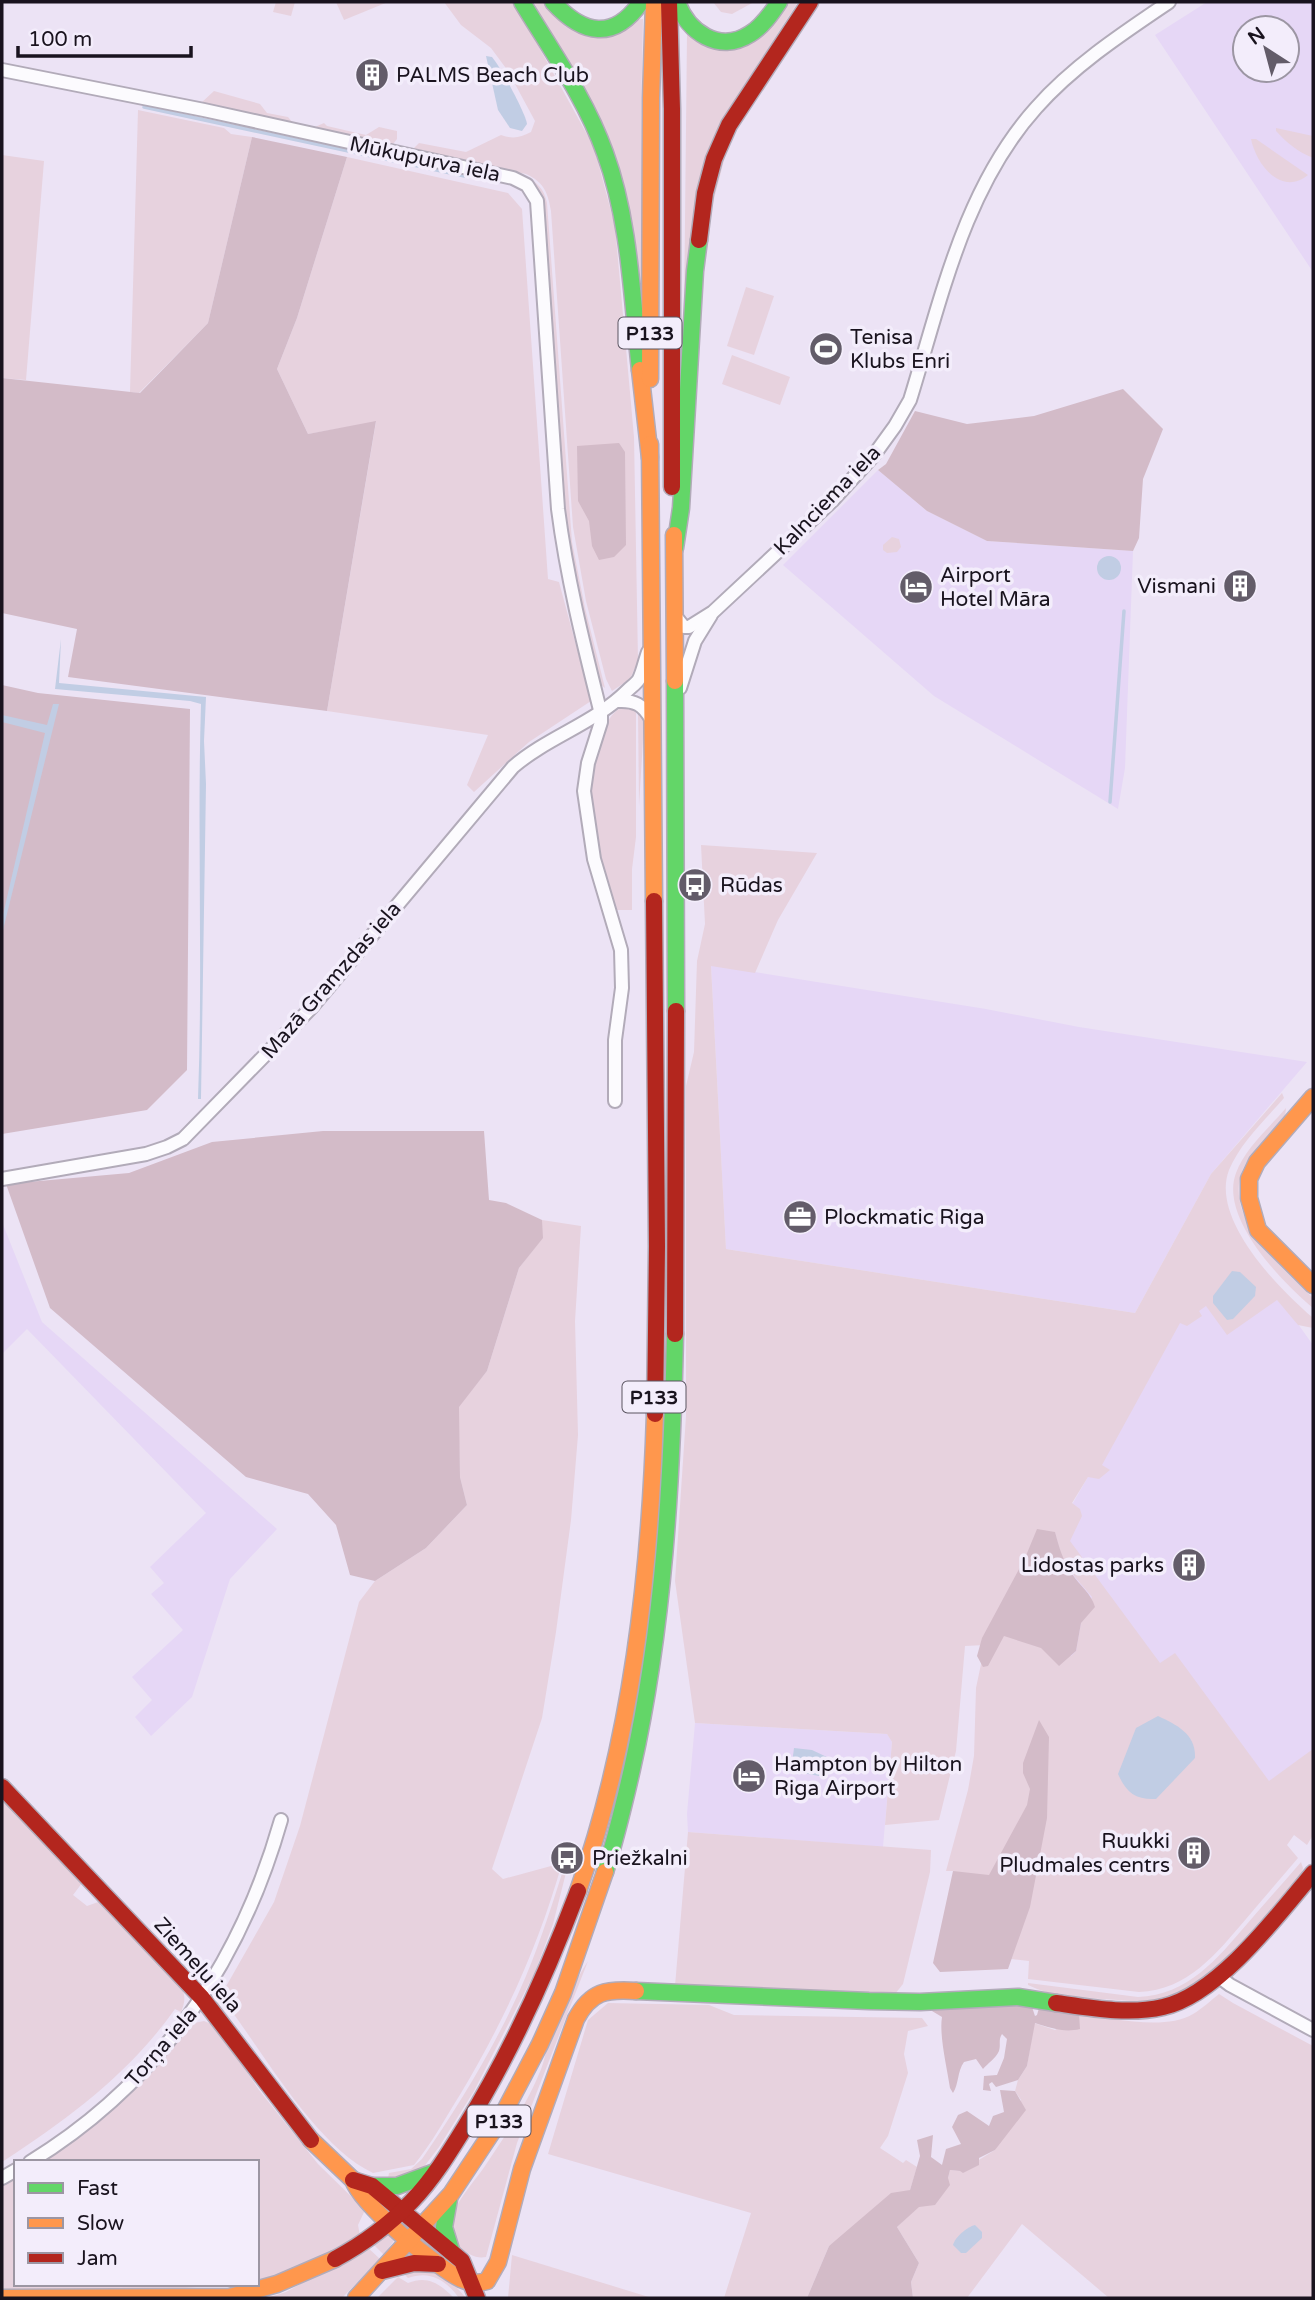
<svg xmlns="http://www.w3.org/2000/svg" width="1315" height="2300" font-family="'Varela Round',sans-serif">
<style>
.built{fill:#e6d7f6;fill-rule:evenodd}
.green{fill:#e7d2de;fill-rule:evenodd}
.forest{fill:#d3bbc8}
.water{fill:#c1cde4}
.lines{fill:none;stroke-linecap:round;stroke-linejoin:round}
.stream{stroke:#c1cde4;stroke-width:3.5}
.street-casing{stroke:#b2abb9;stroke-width:16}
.fast-casing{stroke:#b2abb9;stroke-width:19}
.slow-casing{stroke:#b2abb9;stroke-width:19}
.jam-casing{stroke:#b2abb9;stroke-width:19}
.street{stroke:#fcfbfe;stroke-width:12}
.fast{stroke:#63d668;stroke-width:16}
.slow{stroke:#ff974d;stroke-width:16}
.jam{stroke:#b3261e;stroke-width:16}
.labels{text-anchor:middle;stroke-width:7;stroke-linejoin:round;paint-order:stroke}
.shield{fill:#f3edfb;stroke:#5a5460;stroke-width:2}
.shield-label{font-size:19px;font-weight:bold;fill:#19131e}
.poi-label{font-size:21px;fill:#19131e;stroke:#f3edfb;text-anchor:start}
.street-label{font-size:21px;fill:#19131e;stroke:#f3edfb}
</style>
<rect width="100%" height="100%" fill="#ece3f5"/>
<g class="built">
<path d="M 1207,2 L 1313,2 L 1313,272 L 1155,35 ZM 1245,28 L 1287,28 L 1287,70 L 1245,70 Z"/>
<path d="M 878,470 L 927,511 L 987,541 L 1133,551 L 1125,768 L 1118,809 L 934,696 L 783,565 Z"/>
<path d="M 711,965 L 986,1009 L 1079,1027 L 1307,1062 L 1211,1174 L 1135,1313 L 726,1249 Z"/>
<path d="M 2,1222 L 42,1322 L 277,1529 L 230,1579 L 192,1697 L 151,1736 L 135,1717 L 152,1700 L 132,1677 L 183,1630 L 151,1594 L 164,1583 L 150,1567 L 206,1513 L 27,1329 L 2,1354 Z"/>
<path d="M 1215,1255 L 1277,1300 L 1288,1310 L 1313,1345 L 1313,1799 L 1307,1808 L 1298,1802 L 1293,1807 L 1133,1701 L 1010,1613 Z"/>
<path d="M 695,1723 L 887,1734 L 892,1742 L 883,1847 L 688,1832 L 687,1814 Z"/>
</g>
<g class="green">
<path d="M 276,2 L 295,2 L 291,16 L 273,12 Z"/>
<path d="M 336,2 L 388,2 L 344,20 Z"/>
<path d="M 444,2 L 514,2 L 594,147 L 615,226 L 634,437 L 638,661 L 630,679 L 612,691 L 606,679 L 586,601 L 573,527 L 551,211 C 548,193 544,182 526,174 L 413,149 L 419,143 L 466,152 L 501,135 C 512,139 520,138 531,132 L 535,121 L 508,71 L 491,48 L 461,25 Z"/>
<path d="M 534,2 L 546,2 L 566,27 L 643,19 L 641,116 L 643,318 L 634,240 Z"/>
<path d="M 713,2 L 754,2 L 732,14 L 721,12 Z"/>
<path d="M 787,2 L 798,2 L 743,87 L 684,315 L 687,34 L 707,47 Z"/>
<path d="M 214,91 L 260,104 L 267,113 L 288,117 L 292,122 L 201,103 Z"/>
<path d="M 138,110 L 224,128 L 231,134 L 252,137 L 208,323 L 139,393 L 130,392 Z"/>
<path d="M 324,123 L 327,126 L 366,135 L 379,127 L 397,131 L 397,139 L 393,144 L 315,127 Z"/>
<path d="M 1276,128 L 1313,136 L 1313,158 C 1298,152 1287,143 1276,131 Z"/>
<path d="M 1251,139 L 1256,139 L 1308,175 C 1281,197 1256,164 1251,139 Z"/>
<path d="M 2,155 L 44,161 L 26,380 L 2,378 Z"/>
<path d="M 347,157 L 508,193 L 522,209 L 548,579 L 559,582 L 591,701 L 529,742 L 474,792 L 467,785 L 488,735 L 327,711 L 376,422 L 308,434 L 277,369 L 297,318 Z"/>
<path d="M 523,176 C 537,181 544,189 547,203 L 572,542 L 585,608 L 605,688 L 599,683 L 580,610 L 564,517 L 542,202 L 537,188 Z"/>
<path d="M 746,287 L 774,296 L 754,355 L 727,346 Z"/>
<path d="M 732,355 L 790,377 L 780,405 L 722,384 Z"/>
<path d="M 892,537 L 899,539 L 901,547 L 897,552 L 887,553 L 883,550 L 883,545 Z"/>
<path d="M 631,706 L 636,713 L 636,837 L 632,869 L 632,910 L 613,910 C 603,874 583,813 590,776 C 592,764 597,751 601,739 C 607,723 611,707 631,706 Z"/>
<path d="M 638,710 L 644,724 L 639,806 Z"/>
<path d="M 701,845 L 817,853 L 778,920 L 755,973 L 711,966 L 726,1249 L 1135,1313 L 1211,1174 L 1282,1093 L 1284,1098 C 1265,1120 1240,1143 1229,1170 C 1210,1219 1279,1289 1312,1317 L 1313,1328 L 1298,1325 L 1277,1300 L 1227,1335 L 1206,1306 L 1199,1311 L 1202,1316 L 1187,1326 L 1180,1323 L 1102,1465 L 1110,1470 L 1099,1479 L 1088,1477 L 1072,1503 L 1080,1509 L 1082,1516 L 1070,1541 L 1160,1663 L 1175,1653 L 1269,1781 L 1313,1749 L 1313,1835 L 1307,1845 L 1294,1835 L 1287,1845 L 1298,1858 C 1281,1878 1263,1899 1246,1919 C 1216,1954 1188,1990 1139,1992 L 1028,1979 L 1029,1961 L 938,1951 L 954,1871 L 946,1871 L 968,1790 L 974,1756 L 976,1688 L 985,1645 L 965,1646 L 956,1751 L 939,1820 L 885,1825 L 892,1742 L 887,1734 L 695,1723 L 675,1581 L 686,1416 L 686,1086 L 694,1052 L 697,961 L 705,924 ZM 1055,1533 L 1061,1555 L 1074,1576 L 1092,1597 L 1081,1623 L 1076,1651 L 1071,1656 L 1010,1613 Z"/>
<path d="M 1286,1108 L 1285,1117 C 1272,1131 1256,1146 1246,1163 C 1217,1214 1281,1266 1313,1298 L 1313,1308 C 1282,1282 1219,1218 1236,1173 C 1245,1148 1269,1128 1286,1108 Z"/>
<path d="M 542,1220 L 581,1226 L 575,1321 L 578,1435 L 571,1520 L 556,1632 L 542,1718 L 492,1869 L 503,1879 L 562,1863 C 539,1945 504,2021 461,2093 C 446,2117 432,2143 414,2165 L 373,2173 C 316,2146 265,2055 227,2005 L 223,1997 L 224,1990 L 274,1902 L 300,1826 L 359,1602 L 375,1581 L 426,1548 L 467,1505 L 460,1477 L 458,1407 L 487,1371 L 519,1268 L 542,1238 Z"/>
<path d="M 2,1796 L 82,1883 L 73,1895 L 87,1906 L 101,1901 L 181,1987 C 186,1996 185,2002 181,2012 L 175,2009 C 129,2074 68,2119 2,2162 Z"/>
<path d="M 688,1832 L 931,1850 L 930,1872 L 903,1984 L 895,1994 L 675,1986 Z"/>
<path d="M 1301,1862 L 1303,1868 L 1301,1875 C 1269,1910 1210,1986 1166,1998 C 1146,2004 1123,2000 1102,1999 C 1078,1998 1050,1996 1028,1985 L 1028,1983 L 1138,1997 C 1188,1995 1217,1959 1247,1924 C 1265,1903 1283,1883 1301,1862 Z"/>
<path d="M 565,1864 L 568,1865 L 553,1924 L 535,1972 L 474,2091 L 439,2147 L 420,2172 L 387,2184 L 389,2173 L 411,2169 L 422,2159 C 461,2102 499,2040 526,1976 C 541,1940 553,1902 565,1864 Z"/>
<path d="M 588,1961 L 517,2143 L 486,2257 C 468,2261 447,2239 451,2221 C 455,2202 474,2182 485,2166 C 504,2137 526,2106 539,2074 C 544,2064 545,2053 549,2043 C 559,2015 572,1986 588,1961 Z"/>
<path d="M 1219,1994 L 1233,2003 L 1313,2046 L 1313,2298 L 1109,2298 L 1022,2224 L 967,2298 L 913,2298 L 911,2282 L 919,2263 L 897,2227 L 948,2178 L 950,2170 L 961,2171 L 995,2150 L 1021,2100 L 1015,2091 L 1018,2080 L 1027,2066 L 1034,2023 L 1055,2030 L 1079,2014 C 1111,2018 1165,2031 1193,2014 C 1202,2009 1211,2000 1219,1994 Z"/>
<path d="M 608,2003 L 709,2005 L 734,2015 L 922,2018 L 928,2026 L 908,2031 L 904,2054 L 908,2073 L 888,2136 L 880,2148 L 903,2163 L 906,2160 L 917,2167 L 910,2190 L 829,2246 L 807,2298 L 724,2298 L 751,2213 L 548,2154 L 588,2020 Z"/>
<path d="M 204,2021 L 216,2026 L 259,2090 L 318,2164 L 365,2210 L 358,2225 L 360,2236 L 305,2266 L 257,2281 L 257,2162 L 42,2162 C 99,2128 145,2079 187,2029 L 194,2023 Z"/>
<path d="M 16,2177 L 16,2284 L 234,2284 L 173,2289 L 2,2291 L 2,2186 Z"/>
<path d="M 388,2233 L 395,2239 L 384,2255 L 372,2243 Z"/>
<path d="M 367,2247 L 380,2259 L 342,2298 L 267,2298 L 286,2292 Z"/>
<path d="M 512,2255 L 652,2298 L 508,2298 Z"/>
<path d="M 427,2268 L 451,2281 L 466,2298 L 459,2298 C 446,2280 430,2270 408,2278 L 403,2273 Z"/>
<path d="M 398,2277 L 408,2283 C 428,2275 440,2284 454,2298 L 377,2298 Z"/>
</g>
<g class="forest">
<path d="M 252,137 L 347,157 L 297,318 L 277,369 L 308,434 L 376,421 L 327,711 L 68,677 L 77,629 L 2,613 L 2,378 L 140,393 L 208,323 Z"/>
<path d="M 1123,389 L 1163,429 L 1143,479 L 1139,538 L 1133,551 L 987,541 L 927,511 L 878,470 L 886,464 L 915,411 L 967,424 L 1034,416 Z"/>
<path d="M 619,443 L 625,452 L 626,545 L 614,557 L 599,560 L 592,546 L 589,521 L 578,501 L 577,446 Z"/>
<path d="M 2,685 L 38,693 L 190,709 L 187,1070 L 147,1110 L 2,1134 Z"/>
<path d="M 323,1131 L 484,1131 L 489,1200 L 506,1203 L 542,1220 L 543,1238 L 519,1268 L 487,1371 L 459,1407 L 460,1477 L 467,1505 L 426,1548 L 375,1581 L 350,1575 L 336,1525 L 308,1494 L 246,1477 L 50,1308 L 6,1184 L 129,1173 L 212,1142 Z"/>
<path d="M 1037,1529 L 1055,1532 C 1059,1547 1063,1561 1072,1574 C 1080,1586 1091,1593 1095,1607 L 1081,1623 L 1076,1651 L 1059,1666 L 1041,1648 L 1004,1636 L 988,1666 L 983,1667 L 977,1656 L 982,1638 L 1025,1558 Z"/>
<path d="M 1039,1720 L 1049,1737 L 1047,1818 L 1030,1907 L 1008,1969 L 940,1972 L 933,1963 L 953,1871 L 989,1875 L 1027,1805 L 1030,1789 L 1023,1773 L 1023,1763 Z"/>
<path d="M 973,2005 L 1027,2005 L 1032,2007 L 1035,2016 L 1037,2015 L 1039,2008 L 1079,2014 L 1080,2029 C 1064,2033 1051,2028 1035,2023 L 1027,2066 L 1018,2080 L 996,2087 L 992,2082 L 989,2084 L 991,2091 L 983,2090 L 984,2076 L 997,2075 L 1004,2058 L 1007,2039 L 1002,2034 C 998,2040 1001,2044 999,2051 C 996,2058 988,2063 983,2069 L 976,2059 L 964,2062 C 957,2072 959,2084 953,2093 L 950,2088 C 947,2068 939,2035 942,2017 L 932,2011 L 932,2007 Z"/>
<path d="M 1000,2090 L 1015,2091 L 1026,2110 L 995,2150 L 979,2158 L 979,2165 L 963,2173 L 960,2171 L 950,2170 L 948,2178 L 950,2185 L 935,2205 L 919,2207 L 897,2227 L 919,2263 L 911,2282 L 913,2298 L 807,2298 L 829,2246 L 891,2193 L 910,2190 L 920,2156 L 917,2140 L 933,2135 L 931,2157 L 942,2165 L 946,2149 L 961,2144 L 952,2127 L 958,2115 L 967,2111 L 989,2126 L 993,2116 L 1004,2112 Z"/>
</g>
<g class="water">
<path d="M 486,56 L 492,57 C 500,66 526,114 527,124 L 522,131 L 510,128 L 498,110 Z"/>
<circle cx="1109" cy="568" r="12"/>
<path d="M 61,639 L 59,683 L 206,697 L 204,741 L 206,784 L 201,1099 L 198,1099 C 203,967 197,836 201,704 L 190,701 L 55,689 Z"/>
<path d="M 53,704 L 59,704 L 2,934 L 2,919 L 45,733 L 2,722 L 2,715 L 47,725 Z"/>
<path d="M 1232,1271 L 1240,1272 L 1256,1287 L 1255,1296 L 1233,1319 L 1227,1320 L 1213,1303 L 1213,1296 Z"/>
<path d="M 1158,1716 C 1177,1725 1196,1734 1195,1758 L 1156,1799 C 1135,1800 1126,1792 1118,1774 L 1136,1728 Z"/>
<path d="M 794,1748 L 812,1750 L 829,1758 L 825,1777 L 791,1771 Z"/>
<path d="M 975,2225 L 982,2232 L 982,2238 L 966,2253 L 961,2253 L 953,2245 C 955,2237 967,2227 975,2225 Z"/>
</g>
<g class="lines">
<g class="stream">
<path d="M 144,107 L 469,177"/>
<path d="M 1110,802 L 1124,611"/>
</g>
<g class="street-casing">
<g id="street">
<path d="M 2,70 L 204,110 L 513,178 L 527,185 L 537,201 L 558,509 C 567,579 584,646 601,714 L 601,722 L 588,763 L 584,791 L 594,859 L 621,950 L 622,988 L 615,1040 L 615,1101"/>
<path d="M 676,617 L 684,627 L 689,627 L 713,612 L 832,501 L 874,455 L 895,426 L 910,400 C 941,300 964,188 1036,108 C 1073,66 1123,33 1169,2"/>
<path d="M 680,688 L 695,641 L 711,615"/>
<path d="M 618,701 C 635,700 643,705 651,719"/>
<path d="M 2,1179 L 146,1154 L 167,1147 L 183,1139 L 311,1008 L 513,767 C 549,736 594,724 628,690 C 631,687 637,683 639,679 C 643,671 645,660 648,652"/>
<path d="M 1218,1976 L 1230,1985 L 1313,2030"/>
<path d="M 30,2162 C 159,2083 240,1964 281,1820"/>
<path d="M 2,2178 L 16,2170"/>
</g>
</g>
<g class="fast-casing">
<g id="fast">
<path d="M 522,2 C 551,50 586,99 605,153 C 630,221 632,299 640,370"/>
<path d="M 553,2 C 583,35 614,41 641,2"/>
<path d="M 677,2 C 688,32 719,54 750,34 C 762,27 771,14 779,2"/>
<path d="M 675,548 L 681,508 L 695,271 L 699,240"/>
<path d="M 675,681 L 676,1011"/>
<path d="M 605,1872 C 616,1838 624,1804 632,1769 C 664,1626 672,1480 675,1334"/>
<path d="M 636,1991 L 869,2001 L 920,2002 L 1018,1997 L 1056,2003"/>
<path d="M 372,2186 L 397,2186 L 435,2172"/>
<path d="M 449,2199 L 444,2227 L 452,2253"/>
</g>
</g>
<g class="slow-casing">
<g id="slow">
<path d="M 640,370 L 650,458"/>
<path d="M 650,379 L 651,98 L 654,2"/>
<path d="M 650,444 L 654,901"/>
<path d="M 674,535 L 675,681"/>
<path d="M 1313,1097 L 1257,1162 L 1249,1179 L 1249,1198 L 1258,1230 L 1313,1285"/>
<path d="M 578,1891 C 632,1739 650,1574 655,1414"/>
<path d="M 311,2140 L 353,2180 C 362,2205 436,2267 461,2279 C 470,2283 477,2284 487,2281 L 498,2262 L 522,2169 L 576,2019 C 591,1991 606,1989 636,1991"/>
<path d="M 2,2298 L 230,2297 L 277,2284 L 335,2259"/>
<path d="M 356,2298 L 451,2194 L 500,2120 L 540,2044 L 563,1993 L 605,1872"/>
</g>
</g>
<g class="jam-casing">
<g id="jam">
<path d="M 669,2 L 672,109 L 672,487"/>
<path d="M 699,240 L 705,193 L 714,159 L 729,125 L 810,2"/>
<path d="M 654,901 L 657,1246 L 655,1414"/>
<path d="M 675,1334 L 676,1011"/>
<path d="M 2,1787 L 202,1998 L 311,2140"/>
<path d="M 1056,2003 C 1091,2008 1129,2015 1163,2007 C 1218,1995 1278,1915 1313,1873"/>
<path d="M 353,2180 L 372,2186 L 462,2261 L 477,2298"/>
<path d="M 335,2259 C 363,2244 390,2224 412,2201 C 433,2179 449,2153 465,2127 C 511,2053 547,1973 578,1891"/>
<path d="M 382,2271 L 414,2263 L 438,2264"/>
</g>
</g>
<use href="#street" class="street"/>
<use href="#fast" class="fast"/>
<use href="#slow" class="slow"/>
<use href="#jam" class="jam"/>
</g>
<defs>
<g id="building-disc" transform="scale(1.75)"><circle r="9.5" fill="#635c69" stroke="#f3edfb"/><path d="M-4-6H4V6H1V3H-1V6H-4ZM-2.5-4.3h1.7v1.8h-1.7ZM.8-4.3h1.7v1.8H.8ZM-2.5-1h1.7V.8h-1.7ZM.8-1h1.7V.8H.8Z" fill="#fff"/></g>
<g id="stadium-disc" transform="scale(1.75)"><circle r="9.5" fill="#635c69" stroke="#f3edfb"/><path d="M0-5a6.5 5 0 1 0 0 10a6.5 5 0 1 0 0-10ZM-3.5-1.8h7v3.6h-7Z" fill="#fff"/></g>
<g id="hotel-disc" transform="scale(1.75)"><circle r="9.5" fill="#635c69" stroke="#f3edfb"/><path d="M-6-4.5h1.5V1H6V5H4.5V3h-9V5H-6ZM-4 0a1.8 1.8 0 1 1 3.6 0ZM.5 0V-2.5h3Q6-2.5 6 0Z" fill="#fff"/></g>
<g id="bus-disc" transform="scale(1.75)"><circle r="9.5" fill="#635c69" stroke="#f3edfb"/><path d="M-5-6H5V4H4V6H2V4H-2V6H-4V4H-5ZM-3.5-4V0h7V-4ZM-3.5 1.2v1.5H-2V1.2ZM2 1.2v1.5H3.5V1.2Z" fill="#fff"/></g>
<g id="office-disc" transform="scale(1.75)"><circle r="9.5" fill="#635c69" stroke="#f3edfb"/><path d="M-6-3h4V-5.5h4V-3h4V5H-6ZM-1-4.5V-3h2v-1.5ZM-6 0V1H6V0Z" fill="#fff"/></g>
</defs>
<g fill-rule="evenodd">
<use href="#building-disc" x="372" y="75"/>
<use href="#stadium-disc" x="826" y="349"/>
<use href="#building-disc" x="1240" y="586"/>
<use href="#hotel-disc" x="916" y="587"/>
<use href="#bus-disc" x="695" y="885"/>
<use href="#office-disc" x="800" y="1217"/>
<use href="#building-disc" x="1189" y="1565"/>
<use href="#hotel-disc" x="749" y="1776"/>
<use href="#building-disc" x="1194" y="1853"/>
<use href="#bus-disc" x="567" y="1858"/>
</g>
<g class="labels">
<g class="shield">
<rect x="618.5" y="317.5" width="63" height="31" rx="5"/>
<rect x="622.5" y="1381.5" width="63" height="31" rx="5"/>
<rect x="467.5" y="2105.5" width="63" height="31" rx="5"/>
</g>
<g class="shield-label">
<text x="650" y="340">P133</text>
<text x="654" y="1404">P133</text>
<text x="499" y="2128">P133</text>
</g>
<g class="poi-label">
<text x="396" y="82">PALMS Beach Club</text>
<text x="850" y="344">Tenisa<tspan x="850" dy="24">Klubs Enri</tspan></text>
<text x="940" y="582">Airport<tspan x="940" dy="24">Hotel Māra</tspan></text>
<text x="1216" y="593" text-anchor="end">Vismani</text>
<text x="720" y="892">Rūdas</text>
<text x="824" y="1224">Plockmatic Riga</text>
<text x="1164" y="1572" text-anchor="end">Lidostas parks</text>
<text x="774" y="1771">Hampton by Hilton<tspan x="774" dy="24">Riga Airport</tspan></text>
<text x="1170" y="1848" text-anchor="end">Ruukki<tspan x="1170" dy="24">Pludmales centrs</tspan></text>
<text x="592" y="1865">Priežkalni</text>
</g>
<g class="street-label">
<text transform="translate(425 159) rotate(12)" y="7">Mūkupurva iela</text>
<text transform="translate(827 500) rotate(-46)" y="7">Kalnciema iela</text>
<text transform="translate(331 980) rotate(-49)" y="7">Mazā Gramzdas iela</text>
<text transform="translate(198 1965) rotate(48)" y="7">Ziemeļu iela</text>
<text transform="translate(161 2047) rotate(-49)" y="7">Torņa iela</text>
</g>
</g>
<rect width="1315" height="2300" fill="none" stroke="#19131e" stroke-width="7"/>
<rect x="14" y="2160" width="245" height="126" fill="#f3edfb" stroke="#9c96a3" stroke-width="2"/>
<rect x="28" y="2183" width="35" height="10" fill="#63d668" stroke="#9c96a3" stroke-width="2"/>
<text x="77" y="2195" font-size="21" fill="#19131e">Fast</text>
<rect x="28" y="2218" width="35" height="10" fill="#ff974d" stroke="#9c96a3" stroke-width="2"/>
<text x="77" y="2230" font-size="21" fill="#19131e">Slow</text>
<rect x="28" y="2253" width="35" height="10" fill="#b3261e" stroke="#9c96a3" stroke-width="2"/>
<text x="77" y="2265" font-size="21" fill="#19131e">Jam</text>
<g transform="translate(1266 49) rotate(324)"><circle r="33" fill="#f3edfb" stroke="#9c96a3" stroke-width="2"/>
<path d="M0-5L12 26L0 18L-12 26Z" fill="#635c69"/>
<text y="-10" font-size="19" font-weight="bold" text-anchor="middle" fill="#19131e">N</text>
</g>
<path d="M18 46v10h173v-10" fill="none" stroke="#19131e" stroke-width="3.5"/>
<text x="28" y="46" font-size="21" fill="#19131e" stroke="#f3edfb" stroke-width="5" paint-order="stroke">100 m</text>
</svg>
